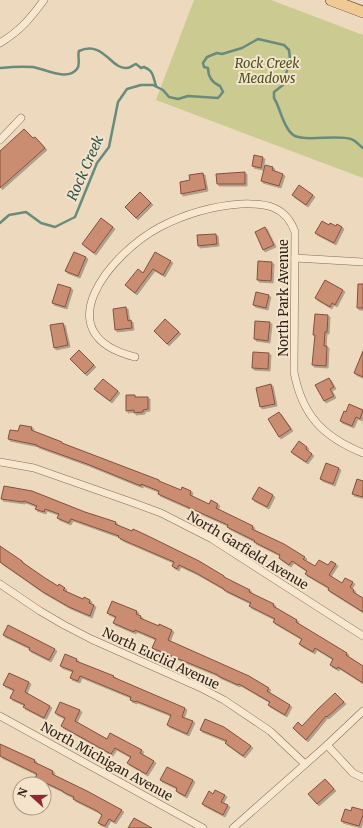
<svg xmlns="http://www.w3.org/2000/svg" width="363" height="828" font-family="Merriweather,serif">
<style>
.green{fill:#caca91}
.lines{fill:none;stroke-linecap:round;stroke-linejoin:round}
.stream{stroke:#688b7e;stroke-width:2.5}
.building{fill:#cb8d72;stroke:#83503d;filter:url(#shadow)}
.minor-casing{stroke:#846956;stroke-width:8}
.primary-casing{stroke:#51382b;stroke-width:12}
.minor{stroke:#f8e7cf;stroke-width:7}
.primary{stroke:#f1c993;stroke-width:11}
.labels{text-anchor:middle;stroke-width:4;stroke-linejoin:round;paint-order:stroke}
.park-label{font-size:13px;font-style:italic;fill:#495022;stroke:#f4e4cc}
.street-label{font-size:13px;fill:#33241b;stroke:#f4e4cc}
.water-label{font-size:14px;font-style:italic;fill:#2a534c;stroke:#f4e4cc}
</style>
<defs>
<filter id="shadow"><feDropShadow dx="2" dy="2" stdDeviation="0" flood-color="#0004"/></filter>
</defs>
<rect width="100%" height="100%" fill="#edd9bd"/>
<path class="green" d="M 194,0 L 271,0 L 363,35 L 363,178 L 156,100 Z"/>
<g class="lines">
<g class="stream">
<path d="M 0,68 C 10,67 21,66 32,67 C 44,68 67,82 77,69 C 81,64 77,57 79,51 C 104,40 111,70 127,68 C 130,68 133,65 136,64 L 141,68 L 144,67 C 154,71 153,77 156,86"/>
<path d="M 0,223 L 9,215 L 26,212 L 41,223 L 55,227 L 75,217 L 97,163 L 109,147 L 118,102 L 127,89 L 141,85 L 153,85 L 163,90 L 169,97 L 178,99 L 188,96 L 218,98 L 223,92 L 220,86 C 213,83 208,77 208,68 L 204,67 L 203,63 L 207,57 L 217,53 L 222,54 L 242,48 L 258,39 L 284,45 L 289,50 L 290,59 L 283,85 L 274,92 L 274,98 C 281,109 282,125 292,134 C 302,143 336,134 351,139 C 355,140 359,145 363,148"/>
</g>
</g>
<g class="building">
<path d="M 24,129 L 33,138 L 35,137 L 45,148 L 0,188 L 0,151 Z"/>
<path d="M 254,155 L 263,157 L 261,168 L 252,166 Z"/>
<path d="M 265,165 L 273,167 L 272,170 L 283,174 L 279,186 L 261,181 Z"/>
<path d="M 245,172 L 245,184 L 217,184 L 216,174 Z"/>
<path d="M 203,173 L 206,189 L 181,194 L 180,182 L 190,180 L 189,175 Z"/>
<path d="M 299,185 L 313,195 L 306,205 L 292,195 Z"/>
<path d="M 140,192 L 151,203 L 136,218 L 125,207 Z"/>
<path d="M 101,218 L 113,227 L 94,253 L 82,244 Z"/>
<path d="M 322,221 L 329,225 L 330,223 L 336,226 L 337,224 L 342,227 L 334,243 L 315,233 Z"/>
<path d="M 265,227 L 274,245 L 263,250 L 255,232 Z"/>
<path d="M 216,234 L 217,244 L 198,246 L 197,235 Z"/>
<path d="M 74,252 L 86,257 L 78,276 L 65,271 Z"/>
<path d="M 155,252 L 171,261 L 163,275 L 153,269 L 135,293 L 125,285 L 138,269 L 143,273 Z"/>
<path d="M 258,261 L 272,262 L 271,281 L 257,280 Z"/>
<path d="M 325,280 L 343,290 L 335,305 L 332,303 L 330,307 L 315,298 Z"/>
<path d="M 58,284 L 71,288 L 65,307 L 52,303 Z"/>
<path d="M 358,284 L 363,284 L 363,308 L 357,308 Z"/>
<path d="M 256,292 L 269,295 L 266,308 L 253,305 Z"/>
<path d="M 126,307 L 128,321 L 131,320 L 132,328 L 115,330 L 113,309 Z"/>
<path d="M 315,314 L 328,315 L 327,332 L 325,332 L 324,346 L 327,346 L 326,366 L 312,365 L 315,335 L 313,335 Z"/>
<path d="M 165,319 L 179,332 L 167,344 L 154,331 Z"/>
<path d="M 255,321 L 270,322 L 268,341 L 254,339 Z"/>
<path d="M 63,323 L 68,345 L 54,348 L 50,325 Z"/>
<path d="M 79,350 L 94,365 L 85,374 L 70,359 Z"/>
<path d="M 363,351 L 363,377 L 354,373 Z"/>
<path d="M 253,352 L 269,353 L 268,369 L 252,368 Z"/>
<path d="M 329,378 L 334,387 L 330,389 L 334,396 L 324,401 L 315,385 Z"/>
<path d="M 103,379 L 118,391 L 110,401 L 94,389 Z"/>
<path d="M 271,384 L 275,404 L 260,407 L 256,388 Z"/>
<path d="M 126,395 L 135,395 L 135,397 L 148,397 L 148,409 L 143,410 L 143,412 L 134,413 L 134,410 L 126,411 Z"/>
<path d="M 349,404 L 363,410 L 360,419 L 356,417 L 352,426 L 340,421 L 344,411 L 346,412 Z"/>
<path d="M 279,412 L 291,429 L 279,437 L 268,419 Z"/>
<path d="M 20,425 L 32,427 L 31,430 L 62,442 L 62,443 L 159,480 L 159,481 L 181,490 L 182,487 L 191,491 L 190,495 L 209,504 L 211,500 L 218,504 L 216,508 L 253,526 L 252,529 L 284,544 L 305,557 L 303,559 L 315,566 L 319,560 L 328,565 L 331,561 L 336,564 L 329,575 L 342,583 L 345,578 L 353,582 L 350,587 L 354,590 L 353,592 L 363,598 L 363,612 L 328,590 L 329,588 L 305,574 L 307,571 L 292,561 L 289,565 L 279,558 L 280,555 L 254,542 L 255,541 L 227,527 L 228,525 L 158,494 L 159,491 L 141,484 L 141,486 L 87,464 L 37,446 L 37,445 L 8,439 L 10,430 L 18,431 Z"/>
<path d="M 299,441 L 307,447 L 306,449 L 312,454 L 306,462 L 291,452 Z"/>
<path d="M 326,463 L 339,468 L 333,484 L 320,479 Z"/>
<path d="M 357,479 L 363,481 L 363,497 L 352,494 Z"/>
<path d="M 4,486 L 32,491 L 85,512 L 116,522 L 115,524 L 132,531 L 133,529 L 144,534 L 199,561 L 224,576 L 224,577 L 250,590 L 249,592 L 274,604 L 273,606 L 297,620 L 296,622 L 347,653 L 346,655 L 363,666 L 363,683 L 338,667 L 337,669 L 330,665 L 333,659 L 315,648 L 313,652 L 299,644 L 302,639 L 273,622 L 275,619 L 249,606 L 251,603 L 224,590 L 224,589 L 196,573 L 179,565 L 177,569 L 172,566 L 174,562 L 123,540 L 118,537 L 119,536 L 71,519 L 69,523 L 57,518 L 59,514 L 45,509 L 44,512 L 35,509 L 37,506 L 24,501 L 23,502 L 1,499 Z"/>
<path d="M 259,487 L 273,495 L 267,507 L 252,499 Z"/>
<path d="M 0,546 L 22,561 L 22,562 L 45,578 L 58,586 L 59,584 L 65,588 L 63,590 L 83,599 L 84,597 L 90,600 L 89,603 L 94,605 L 90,616 L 69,607 L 43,592 L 0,562 Z"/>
<path d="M 112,601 L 137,611 L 136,614 L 141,616 L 140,618 L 159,626 L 159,624 L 172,630 L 168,640 L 249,676 L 269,688 L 267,691 L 290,705 L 285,715 L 268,705 L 270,702 L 239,684 L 238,685 L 218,676 L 218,675 L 152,648 L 156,639 L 135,630 L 134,632 L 113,623 L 116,617 L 107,613 Z"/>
<path d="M 8,625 L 55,649 L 49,660 L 29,650 L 30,648 L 3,635 Z"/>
<path d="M 65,654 L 77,659 L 76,661 L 114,676 L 113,677 L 185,708 L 182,717 L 193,721 L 187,734 L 167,725 L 171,715 L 136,701 L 135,702 L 130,700 L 131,697 L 80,676 L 78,681 L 70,678 L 73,671 L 60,666 Z"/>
<path d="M 9,673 L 29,682 L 25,692 L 50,706 L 44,718 L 23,707 L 25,705 L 10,698 L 14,690 L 3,685 Z"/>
<path d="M 335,693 L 344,702 L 327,717 L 326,716 L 306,740 L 293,728 L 298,722 L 302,726 L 318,709 Z"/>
<path d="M 60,702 L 80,710 L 75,721 L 107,739 L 110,733 L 142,750 L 140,753 L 154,761 L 146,774 L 127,763 L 131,757 L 115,748 L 111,754 L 61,726 L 65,718 L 55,713 Z"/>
<path d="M 205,719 L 224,727 L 251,746 L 243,756 L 225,743 L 227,741 L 200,730 Z"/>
<path d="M 0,744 L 35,760 L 34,762 L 53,771 L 52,774 L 87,791 L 122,810 L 114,822 L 109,819 L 105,826 L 98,823 L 102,815 L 97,811 L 73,799 L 74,797 L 63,792 L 63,791 L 35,778 L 37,774 L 0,756 Z"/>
<path d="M 167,767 L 193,780 L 185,796 L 176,791 L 177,788 L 160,780 Z"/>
<path d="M 325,779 L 334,789 L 317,804 L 308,794 Z"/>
<path d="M 215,790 L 225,795 L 221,802 L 228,805 L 223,815 L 202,804 L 209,791 L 213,794 Z"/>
<path d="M 352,807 L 363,810 L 363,815 L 359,826 L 341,821 L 345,809 L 351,811 Z"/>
<path d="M 134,818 L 152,828 L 128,828 Z"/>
</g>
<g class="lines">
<g class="minor-casing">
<g id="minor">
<path d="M 0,43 C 21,30 30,19 44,0"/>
<path d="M 0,140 L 21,118"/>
<path d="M 295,258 L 363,262"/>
<path d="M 135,357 C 43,334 111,253 160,227 C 185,214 213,206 241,204 C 266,203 286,206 295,232 L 294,372 C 302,415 323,437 363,453"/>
<path d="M 0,462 L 34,468 L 134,503 L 161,513 L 212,539 L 363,636"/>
<path d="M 0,584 L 40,611 L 64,625 L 91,639 L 199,687 L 224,700 L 270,731 L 305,764"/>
<path d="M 0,716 L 203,828"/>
<path d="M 327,745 L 353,773 L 363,778"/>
<path d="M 233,828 L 327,745 L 363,711"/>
</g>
</g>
<g class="primary-casing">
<path id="primary" d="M 331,0 L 363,12"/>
</g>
<use href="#minor" class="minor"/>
<use href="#primary" class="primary"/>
</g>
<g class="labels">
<g class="park-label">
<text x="267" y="68">Rock Creek<tspan x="267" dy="15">Meadows</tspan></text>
</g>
<g class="street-label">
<text transform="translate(283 298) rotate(-90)" y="5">North Park Avenue</text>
<text transform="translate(248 550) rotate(31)" y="5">North Garfield Avenue</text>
<text transform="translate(161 658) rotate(25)" y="5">North Euclid Avenue</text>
<text transform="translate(107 761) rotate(29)" y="5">North Michigan Avenue</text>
</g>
<g class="water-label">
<text transform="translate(85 168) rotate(-66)" y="5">Rock Creek</text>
</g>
</g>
<g transform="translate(32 796) rotate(291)"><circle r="19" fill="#f4e4cc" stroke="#a79785"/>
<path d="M0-3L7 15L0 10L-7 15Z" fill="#922734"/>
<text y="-6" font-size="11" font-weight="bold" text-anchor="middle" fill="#33241b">N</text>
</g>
</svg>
